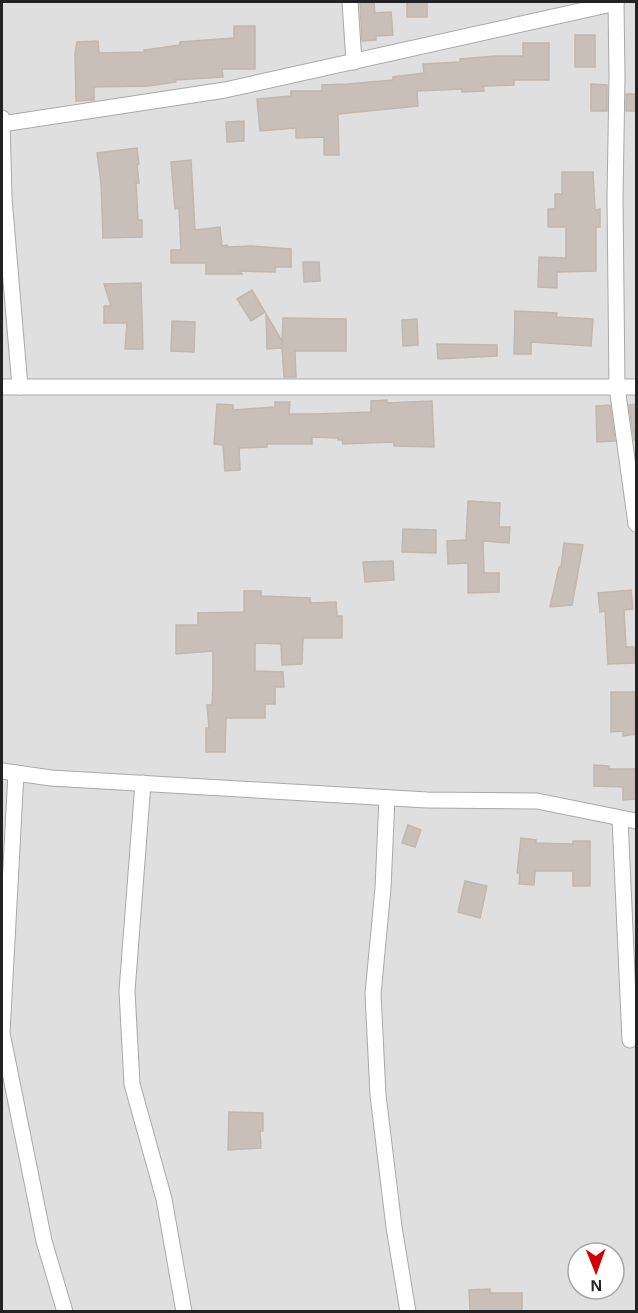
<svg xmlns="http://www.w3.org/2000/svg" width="638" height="1313" font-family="Helvetica,sans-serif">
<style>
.residential{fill:#e0dfdf;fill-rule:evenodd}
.building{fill:#c7bfb8;stroke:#c4b6ab;stroke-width:1.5}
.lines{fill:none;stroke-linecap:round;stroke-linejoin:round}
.street-casing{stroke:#a9a9a9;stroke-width:17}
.street{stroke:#fff;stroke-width:15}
</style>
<rect width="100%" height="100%" fill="#f2efe9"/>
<path class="residential" d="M 2,2 L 636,2 L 636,1311 L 2,1312 ZM 578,1253 L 614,1253 L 614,1289 L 578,1289 Z"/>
<g class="building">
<path d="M 360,2 L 374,2 L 375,13 L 391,12 L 393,35 L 376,36 L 376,40 L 362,41 Z"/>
<rect x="407" y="2" width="20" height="15"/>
<path d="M 234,26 L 255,26 L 255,69 L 222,69 L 223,77 L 175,80 L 176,82 L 149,86 L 94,87 L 94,100 L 76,101 L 75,54 L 77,42 L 98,41 L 99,53 L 145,52 L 144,50 L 180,45 L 180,42 L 234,38 Z"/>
<rect x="575" y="35" width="20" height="32"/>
<path d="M 523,43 L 549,43 L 549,80 L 514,80 L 514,85 L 483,86 L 484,91 L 462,92 L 462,89 L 417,91 L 418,106 L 338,114 L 339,155 L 324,155 L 324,137 L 296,138 L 296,128 L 260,131 L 257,99 L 291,96 L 291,91 L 322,91 L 322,85 L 347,84 L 393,80 L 393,77 L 424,73 L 423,64 L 460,62 L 460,59 L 495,56 L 523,56 Z"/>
<path d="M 591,84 L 607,85 L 607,111 L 591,111 Z"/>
<rect x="626" y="94" width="10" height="17"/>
<path d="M 244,121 L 244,141 L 227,142 L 226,122 Z"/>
<path d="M 137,148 L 139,164 L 137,165 L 139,183 L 136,183 L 138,220 L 142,220 L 142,237 L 103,238 L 101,183 L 97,153 Z"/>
<path d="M 191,160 L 195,230 L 220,227 L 222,246 L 227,245 L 227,247 L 251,246 L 291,249 L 291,267 L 275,267 L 275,272 L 240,271 L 242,274 L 206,274 L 206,263 L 171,263 L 171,250 L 181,250 L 179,208 L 175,209 L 171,162 Z"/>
<path d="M 562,172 L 593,172 L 595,210 L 600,209 L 600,227 L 596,227 L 596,271 L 557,272 L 557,288 L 538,287 L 539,257 L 566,258 L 566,227 L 548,227 L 548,209 L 555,209 L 555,194 L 562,194 Z"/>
<path d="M 303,262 L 319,262 L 320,281 L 304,282 Z"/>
<path d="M 141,283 L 143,349 L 125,349 L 127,323 L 104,323 L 104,306 L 111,306 L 104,284 Z"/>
<path d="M 252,290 L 265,312 L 251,321 L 237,299 Z"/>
<path d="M 515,311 L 557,313 L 556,317 L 593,319 L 591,346 L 531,342 L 531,354 L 514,354 Z"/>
<path d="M 266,314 L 282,341 L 283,318 L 346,319 L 346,351 L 295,351 L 296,377 L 284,377 L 282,348 L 267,349 Z"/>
<path d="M 417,319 L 418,345 L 403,346 L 402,320 Z"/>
<path d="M 172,321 L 195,322 L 194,352 L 171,351 Z"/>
<path d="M 437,344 L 497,345 L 497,356 L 438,359 Z"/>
<path d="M 387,400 L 387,403 L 432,401 L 434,447 L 394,446 L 394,442 L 343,444 L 342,440 L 338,440 L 338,438 L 312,437 L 312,444 L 267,444 L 267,447 L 239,448 L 240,470 L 225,471 L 223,445 L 214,444 L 217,404 L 233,405 L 233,410 L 275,407 L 275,402 L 290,402 L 289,414 L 316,414 L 371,412 L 371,401 Z"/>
<path d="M 636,404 L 636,440 L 634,440 L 629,405 Z"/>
<path d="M 610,405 L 615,441 L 597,442 L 596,406 Z"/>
<path d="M 468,501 L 500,503 L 499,527 L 510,527 L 509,543 L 483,541 L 484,573 L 499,573 L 499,592 L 468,593 L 468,563 L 448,564 L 447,541 L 466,540 Z"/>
<path d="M 403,529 L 436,530 L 436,553 L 402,552 Z"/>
<path d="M 564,543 L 583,545 L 572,605 L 550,607 L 559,567 L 561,567 Z"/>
<path d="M 393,561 L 394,580 L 365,582 L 363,562 Z"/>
<path d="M 631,590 L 633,609 L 624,610 L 626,647 L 634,647 L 635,663 L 608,664 L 605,611 L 600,612 L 598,593 Z"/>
<path d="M 244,591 L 261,591 L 261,596 L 310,598 L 311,603 L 336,602 L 337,616 L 342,616 L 342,638 L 303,638 L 302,664 L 282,665 L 281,644 L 255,643 L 255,671 L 283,672 L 284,687 L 275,687 L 275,704 L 265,704 L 265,718 L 226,718 L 225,752 L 206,752 L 206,728 L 209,728 L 207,705 L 212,705 L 213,687 L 213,651 L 176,654 L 176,625 L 198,625 L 198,613 L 244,612 Z"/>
<path d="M 611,692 L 636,692 L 636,734 L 623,736 L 623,731 L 611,732 Z"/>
<path d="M 594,765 L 609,766 L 609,769 L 636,769 L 636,799 L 623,800 L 623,787 L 594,786 Z"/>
<path d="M 408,825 L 421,830 L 415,847 L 402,843 Z"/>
<path d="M 521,838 L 536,840 L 536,843 L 573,844 L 573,841 L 590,841 L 590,886 L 573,886 L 573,871 L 535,871 L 534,885 L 519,884 L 520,873 L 517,873 Z"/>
<path d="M 465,881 L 487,886 L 480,918 L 458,912 Z"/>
<path d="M 229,1112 L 263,1113 L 263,1131 L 260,1131 L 261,1148 L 228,1150 Z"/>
<path d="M 490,1289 L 490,1293 L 522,1293 L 522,1311 L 470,1311 L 469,1290 Z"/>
</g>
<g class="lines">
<g class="street-casing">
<g id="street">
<path d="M 350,2 L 354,62"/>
<path d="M 616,2 L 617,77 L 615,198 L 617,387 L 636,524"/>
<path d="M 2,118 L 4,198 L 20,387"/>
<path d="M 2,124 L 225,90 L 616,3"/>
<path d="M 2,387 L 636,387"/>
<path d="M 2,771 L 51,778 L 427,800 L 537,801 L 636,821"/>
<path d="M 16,773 L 2,1033 L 44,1241 L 65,1312"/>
<path d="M 143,783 L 127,991 L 132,1084 L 164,1199 L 184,1312"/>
<path d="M 387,798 L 383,888 L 373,994 L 378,1095 L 394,1227 L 408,1312"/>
<path d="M 620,819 L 630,1040"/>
</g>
</g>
<use href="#street" class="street"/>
</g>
<rect width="638" height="1313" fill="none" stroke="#222222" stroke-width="6"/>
<g transform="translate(596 1271) rotate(179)"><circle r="28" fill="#ffffff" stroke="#a7a7a7" stroke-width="1.5"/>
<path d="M0-4.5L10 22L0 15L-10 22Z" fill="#d40000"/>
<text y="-9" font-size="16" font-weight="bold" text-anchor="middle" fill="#222222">N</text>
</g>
</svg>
